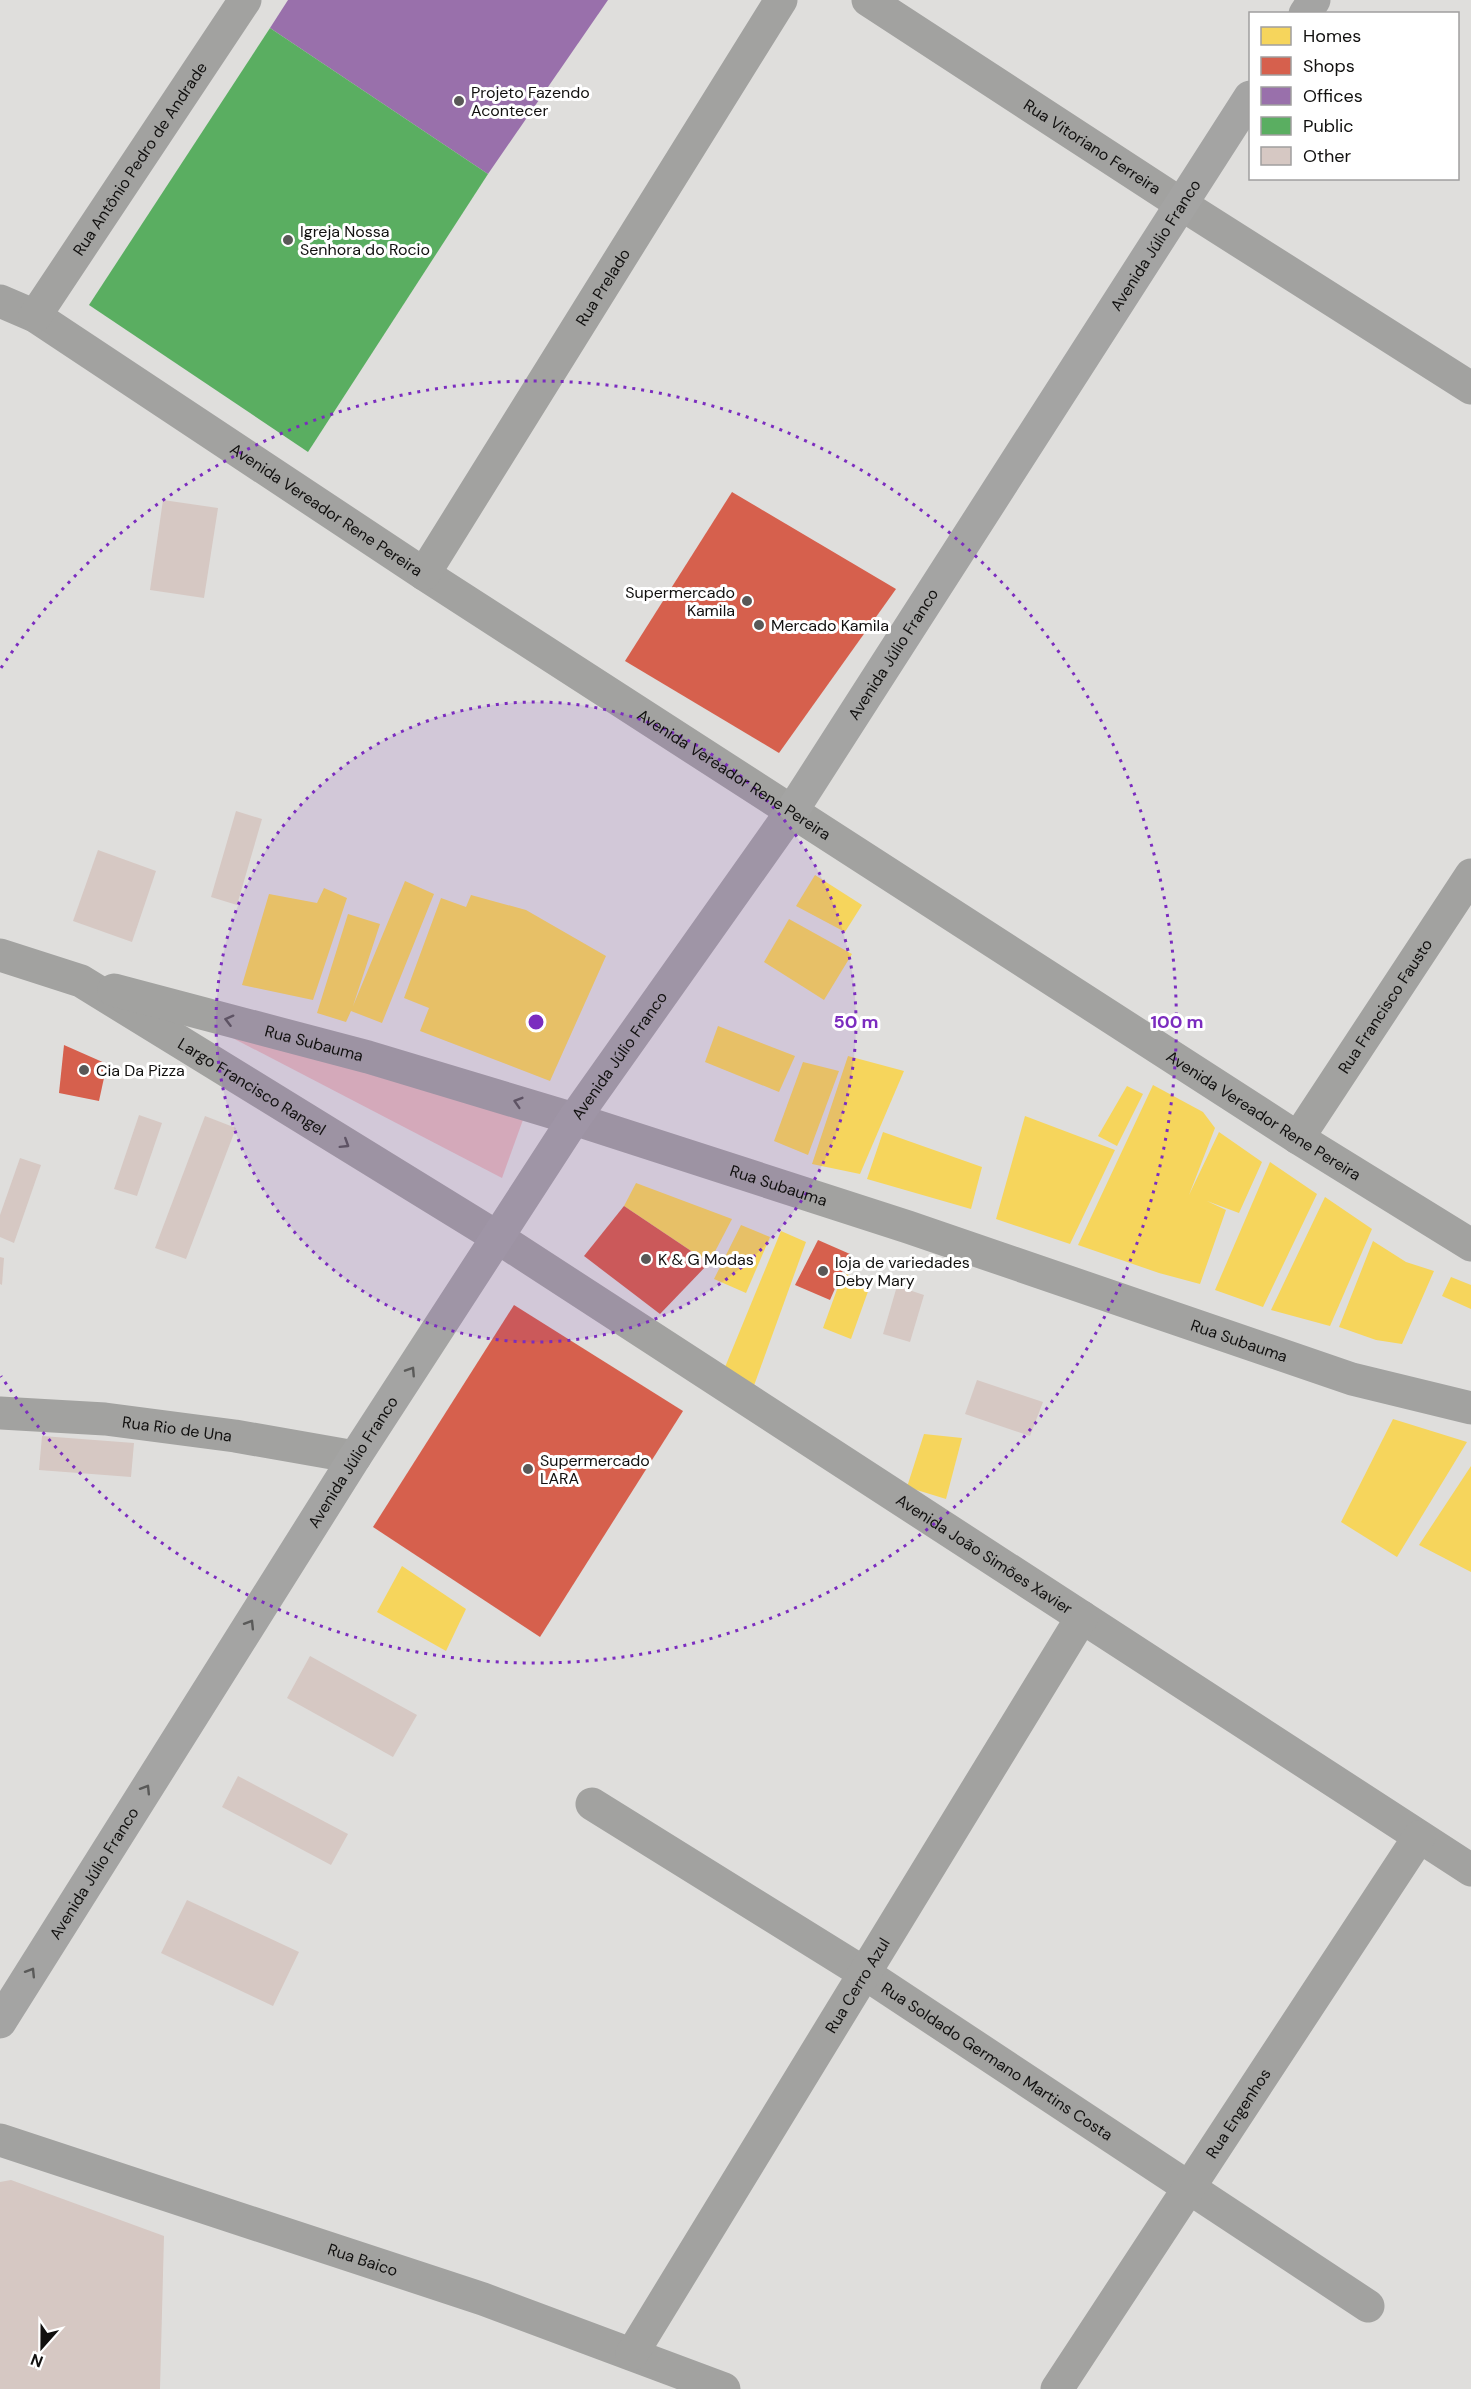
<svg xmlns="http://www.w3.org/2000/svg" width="1471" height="2389" font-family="'DM Sans',sans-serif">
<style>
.green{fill:#e1bbba}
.homes{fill:#f6d55c}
.shops{fill:#d6604d}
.offices{fill:#9970ab}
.public{fill:#5aae61}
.building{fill:#d6c8c3}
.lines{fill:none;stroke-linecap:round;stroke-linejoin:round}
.minor{stroke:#a2a2a0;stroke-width:33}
.major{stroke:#a4a4a3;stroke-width:33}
.oneway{stroke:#5a5958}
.oneway2{stroke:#5a5a59}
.ring{fill:none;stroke:#7b2cbf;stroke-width:3;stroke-dasharray:3 6}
.poi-dot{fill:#595857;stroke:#fff;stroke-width:2}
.labels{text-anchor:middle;stroke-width:6;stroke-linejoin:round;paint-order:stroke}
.poi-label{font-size:16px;fill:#11100f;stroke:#fff;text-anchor:start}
.street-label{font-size:16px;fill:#11100f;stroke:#fff}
.centre{fill:#7b2cbf;stroke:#fff;stroke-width:3}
.ring-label{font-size:18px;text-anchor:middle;font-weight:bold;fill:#7b2cbf;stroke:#fff;stroke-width:6;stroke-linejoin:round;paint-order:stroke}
</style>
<rect width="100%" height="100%" fill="#dfdedc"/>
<path class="green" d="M 223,1033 L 524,1117 L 502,1178 Z"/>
<g class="homes">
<path d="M 815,875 L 862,905 L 845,932 L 796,906 Z"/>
<path d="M 405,881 L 434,894 L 382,1023 L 351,1011 L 346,1022 L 317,1013 L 348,914 L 380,924 L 353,1006 Z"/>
<path d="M 324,888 L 347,898 L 313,1000 L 242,985 L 269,894 L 317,903 Z"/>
<path d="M 471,895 L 526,910 L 606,956 L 550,1081 L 420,1031 L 429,1008 L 404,998 L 441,898 L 466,907 Z"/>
<path d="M 789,919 L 852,954 L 824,1000 L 764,962 Z"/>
<path d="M 718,1026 L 795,1056 L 779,1092 L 705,1062 Z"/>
<path d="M 848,1056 L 904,1071 L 860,1174 L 812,1164 Z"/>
<path d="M 803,1062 L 839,1071 L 808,1155 L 774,1141 Z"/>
<path d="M 1153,1085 L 1203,1112 L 1215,1128 L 1189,1195 L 1219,1132 L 1262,1162 L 1239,1213 L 1207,1201 L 1226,1210 L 1200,1284 L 1159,1273 L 1078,1245 Z"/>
<path d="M 1127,1086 L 1143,1094 L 1117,1146 L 1098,1136 Z"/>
<path d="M 1025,1116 L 1115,1150 L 1070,1244 L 996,1219 Z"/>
<path d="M 883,1132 L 982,1167 L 971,1209 L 867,1179 Z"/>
<path d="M 1270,1162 L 1317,1194 L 1263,1307 L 1215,1290 Z"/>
<path d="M 636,1183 L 732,1219 L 709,1263 L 624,1206 Z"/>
<path d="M 1325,1197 L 1372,1229 L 1330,1326 L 1271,1310 Z"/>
<path d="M 741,1225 L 770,1237 L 746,1293 L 714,1279 Z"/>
<path d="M 781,1231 L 806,1242 L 752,1391 L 723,1372 Z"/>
<path d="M 1373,1241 L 1406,1262 L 1434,1271 L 1402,1344 L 1376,1340 L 1339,1327 Z"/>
<path d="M 843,1273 L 871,1283 L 851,1339 L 823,1328 Z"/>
<path d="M 1451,1277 L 1471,1285 L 1471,1309 L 1442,1296 Z"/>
<path d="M 1393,1419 L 1467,1442 L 1397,1557 L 1341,1522 Z"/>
<path d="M 924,1434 L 962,1438 L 946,1499 L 907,1487 Z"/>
<path d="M 1471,1466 L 1471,1572 L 1419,1545 Z"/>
<path d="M 402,1566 L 466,1609 L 446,1651 L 377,1612 Z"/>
</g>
<g class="shops">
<path d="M 732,492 L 896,589 L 779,753 L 625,661 Z"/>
<path d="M 64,1045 L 107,1064 L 99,1101 L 59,1093 Z"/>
<path d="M 624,1206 L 709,1263 L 660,1314 L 584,1256 Z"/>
<path d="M 818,1240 L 850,1254 L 830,1300 L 795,1285 Z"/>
<path d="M 514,1305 L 683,1411 L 540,1637 L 373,1527 Z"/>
</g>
<path class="offices" d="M 288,0 L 608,0 L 488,174 L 270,28 Z"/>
<path class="public" d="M 270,28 L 488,174 L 308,452 L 89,305 Z"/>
<g class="building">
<path d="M 163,500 L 218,508 L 204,598 L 150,590 Z"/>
<path d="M 236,811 L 262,819 L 237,905 L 211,897 Z"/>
<path d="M 98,850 L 156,871 L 132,942 L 73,921 Z"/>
<path d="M 139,1115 L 162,1123 L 137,1196 L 114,1189 Z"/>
<path d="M 205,1116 L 236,1128 L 186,1259 L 155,1248 Z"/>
<path d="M 20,1158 L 41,1165 L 14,1243 L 0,1237 L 0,1215 Z"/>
<path d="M 0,1257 L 4,1258 L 2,1285 L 0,1284 Z"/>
<path d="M 897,1286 L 924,1295 L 910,1342 L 883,1334 Z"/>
<path d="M 977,1380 L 1043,1402 L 1030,1436 L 965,1414 Z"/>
<path d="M 42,1436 L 134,1443 L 131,1477 L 39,1470 Z"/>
<path d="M 310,1656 L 417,1715 L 393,1757 L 287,1698 Z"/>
<path d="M 238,1776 L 348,1834 L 331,1865 L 222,1807 Z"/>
<path d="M 187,1900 L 299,1952 L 273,2006 L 161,1953 Z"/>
<path d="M 11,2180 L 164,2236 L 160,2389 L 0,2389 L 0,2182 Z"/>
</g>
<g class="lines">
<g class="minor">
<path id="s1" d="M 868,0 L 1181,204 L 1471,388"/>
<path id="s2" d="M 0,301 L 35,316 L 424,574 L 1298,1138 L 1471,1245"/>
<path id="s3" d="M 35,316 L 245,0"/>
<path id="s4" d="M 424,574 L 781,0"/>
<path id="s5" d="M 0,955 L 81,981 L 497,1237 L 1471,1870"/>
<path id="s6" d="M 114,990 L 368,1057 L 574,1119 L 908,1227 L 1352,1379 L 1471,1408"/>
<path id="s7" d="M 1298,1138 L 1471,875"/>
<path id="s8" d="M 0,1413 L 105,1419 L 235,1436 L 355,1457"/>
<path id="s9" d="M 592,1804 L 864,1973 L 1368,2306"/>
<path id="s10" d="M 0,2140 L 483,2299 L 724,2389"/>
<path id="s11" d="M 632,2354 L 1082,1617"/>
<path id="s12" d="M 1057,2389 L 1419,1837"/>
</g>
<g class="major">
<path d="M 1305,14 L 1314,0"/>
<path id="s13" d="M 0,2022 L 355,1457 L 574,1119 L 792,811 L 1250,97"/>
</g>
</g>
<defs><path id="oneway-chevron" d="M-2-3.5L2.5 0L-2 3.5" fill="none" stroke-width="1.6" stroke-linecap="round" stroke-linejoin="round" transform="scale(1.5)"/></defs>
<g class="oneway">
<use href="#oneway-chevron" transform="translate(229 1020) rotate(-165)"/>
<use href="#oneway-chevron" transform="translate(518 1102) rotate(-163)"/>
<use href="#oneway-chevron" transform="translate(345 1144) rotate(32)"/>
</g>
<g class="oneway2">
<use href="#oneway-chevron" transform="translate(411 1371) rotate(-57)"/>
<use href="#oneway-chevron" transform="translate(250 1624) rotate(-58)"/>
<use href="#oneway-chevron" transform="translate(146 1789) rotate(-58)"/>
<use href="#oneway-chevron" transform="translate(31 1972) rotate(-58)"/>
</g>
<circle cx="536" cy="1022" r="320" fill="#7b2cbf" fill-opacity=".12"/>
<g class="ring">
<circle cx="536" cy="1022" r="320"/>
<path d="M1 668A641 641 0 1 1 1 1376"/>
</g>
<g class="poi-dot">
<circle cx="459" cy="101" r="6"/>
<circle cx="288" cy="240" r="6"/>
<circle cx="747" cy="601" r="6"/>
<circle cx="759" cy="625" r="6"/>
<circle cx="84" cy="1070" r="6"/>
<circle cx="646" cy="1259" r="6"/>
<circle cx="823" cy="1271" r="6"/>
<circle cx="528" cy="1469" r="6"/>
</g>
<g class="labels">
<g class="poi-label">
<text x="471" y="98">Projeto Fazendo<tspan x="471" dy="18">Acontecer</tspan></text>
<text x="300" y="237">Igreja Nossa<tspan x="300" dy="18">Senhora do Rocio</tspan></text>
<text x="735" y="598" text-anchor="end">Supermercado<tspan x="735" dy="18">Kamila</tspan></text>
<text x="771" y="631">Mercado Kamila</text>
<text x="96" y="1076">Cia Da Pizza</text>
<text x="658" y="1265">K &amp; G Modas</text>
<text x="835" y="1268">loja de variedades<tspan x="835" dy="18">Deby Mary</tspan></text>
<text x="540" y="1466">Supermercado<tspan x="540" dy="18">LARA</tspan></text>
</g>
<g class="street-label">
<text dy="6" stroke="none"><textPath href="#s1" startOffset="268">Rua Vitoriano Ferreira</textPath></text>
<text dy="6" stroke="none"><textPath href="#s3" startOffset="189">Rua Antônio Pedro de Andrade</textPath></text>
<text dy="6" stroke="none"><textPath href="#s13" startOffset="2120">Avenida Júlio Franco</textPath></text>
<text dy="6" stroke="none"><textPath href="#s4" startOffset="338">Rua Prelado</textPath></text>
<text dy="6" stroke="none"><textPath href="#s2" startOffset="388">Avenida Vereador Rene Pereira</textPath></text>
<text dy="6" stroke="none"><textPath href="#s13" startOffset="1634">Avenida Júlio Franco</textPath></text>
<text dy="6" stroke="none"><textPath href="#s2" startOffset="874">Avenida Vereador Rene Pereira</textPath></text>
<text dy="6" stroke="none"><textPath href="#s7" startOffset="158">Rua Francisco Fausto</textPath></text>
<text dy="6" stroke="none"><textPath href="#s6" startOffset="207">Rua Subauma</textPath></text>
<text dy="6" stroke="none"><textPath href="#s13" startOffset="1148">Avenida Júlio Franco</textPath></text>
<text dy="6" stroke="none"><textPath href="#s5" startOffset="286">Largo Francisco Rangel</textPath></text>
<text dy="6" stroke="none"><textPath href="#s2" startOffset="1504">Avenida Vereador Rene Pereira</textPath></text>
<text dy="6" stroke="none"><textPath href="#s6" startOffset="693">Rua Subauma</textPath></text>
<text dy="6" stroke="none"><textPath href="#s6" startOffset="1179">Rua Subauma</textPath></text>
<text dy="6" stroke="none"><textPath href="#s8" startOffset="178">Rua Rio de Una</textPath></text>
<text dy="6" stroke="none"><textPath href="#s13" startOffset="662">Avenida Júlio Franco</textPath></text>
<text dy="6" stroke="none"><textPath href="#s5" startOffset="1155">Avenida João Simões Xavier</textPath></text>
<text dy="6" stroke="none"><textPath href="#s13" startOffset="176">Avenida Júlio Franco</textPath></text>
<text dy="6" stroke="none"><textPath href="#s11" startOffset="432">Rua Cerro Azul</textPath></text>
<text dy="6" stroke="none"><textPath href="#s9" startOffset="480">Rua Soldado Germano Martins Costa</textPath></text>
<text dy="6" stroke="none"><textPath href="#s12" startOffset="330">Rua Engenhos</textPath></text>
<text dy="6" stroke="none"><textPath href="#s10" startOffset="382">Rua Baico</textPath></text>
</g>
</g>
<circle cx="536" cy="1022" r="9" class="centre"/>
<g class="ring-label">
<text x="856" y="1028">50 m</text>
<text x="1177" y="1028">100 m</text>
</g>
<rect x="1249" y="12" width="210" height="168" fill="#ffffff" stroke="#a09f9f" stroke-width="1.5"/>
<rect x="1261" y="27" width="30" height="18" fill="#f6d55c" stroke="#a09f9f" stroke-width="1.5"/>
<text x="1303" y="42" font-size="18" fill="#11100f">Homes</text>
<rect x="1261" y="57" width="30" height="18" fill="#d6604d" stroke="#a09f9f" stroke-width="1.5"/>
<text x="1303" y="72" font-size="18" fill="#11100f">Shops</text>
<rect x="1261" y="87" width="30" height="18" fill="#9970ab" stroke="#a09f9f" stroke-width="1.5"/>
<text x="1303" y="102" font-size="18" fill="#11100f">Offices</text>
<rect x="1261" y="117" width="30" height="18" fill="#5aae61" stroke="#a09f9f" stroke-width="1.5"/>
<text x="1303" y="132" font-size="18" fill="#11100f">Public</text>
<rect x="1261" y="147" width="30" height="18" fill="#d6c8c3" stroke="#a09f9f" stroke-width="1.5"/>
<text x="1303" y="162" font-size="18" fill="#11100f">Other</text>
<g transform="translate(42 2347) rotate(201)" stroke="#ffffff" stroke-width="4.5" paint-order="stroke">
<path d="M0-4.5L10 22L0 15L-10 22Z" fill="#11100f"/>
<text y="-9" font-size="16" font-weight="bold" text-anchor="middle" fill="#11100f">N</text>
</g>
</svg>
